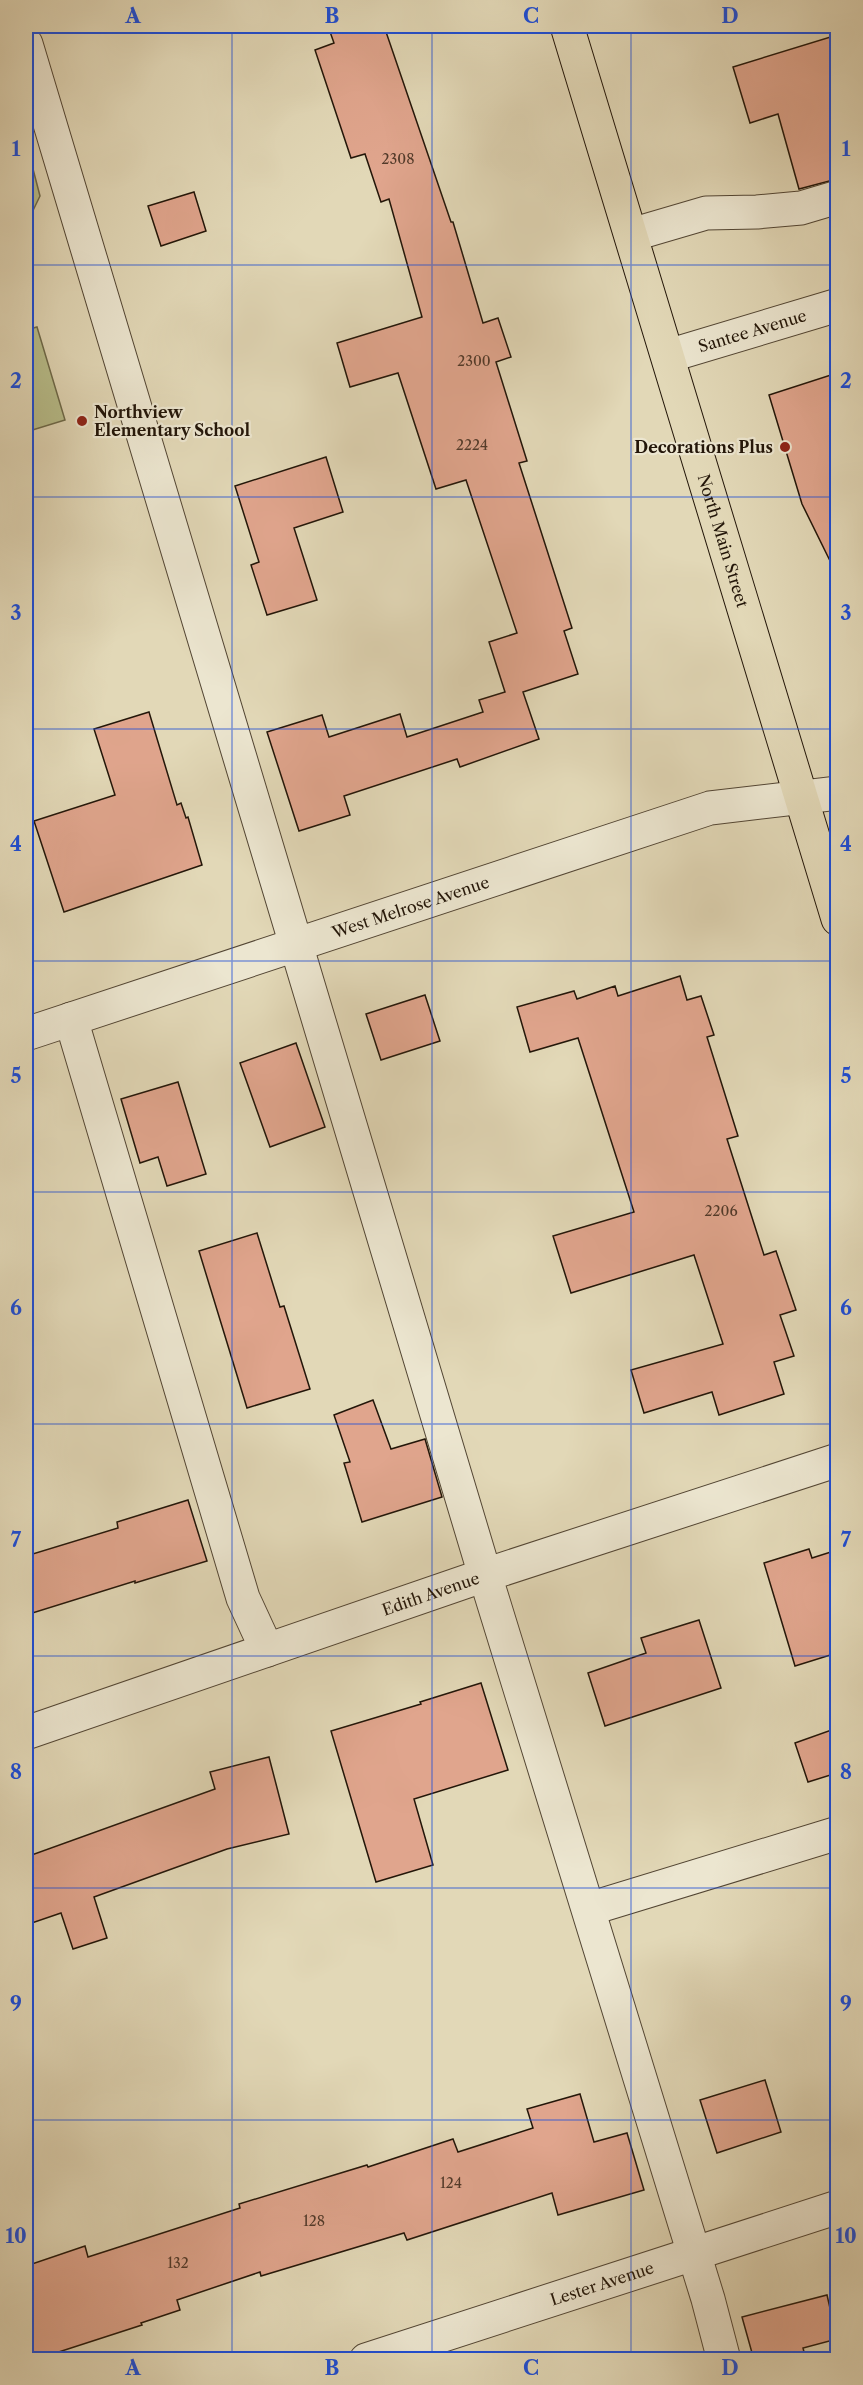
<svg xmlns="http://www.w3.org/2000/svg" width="863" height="2385" font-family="'Libre Caslon Text',serif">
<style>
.green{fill:#b8be8b;stroke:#6e6a4a;stroke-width:1.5}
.building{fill:#e0a58d;stroke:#231609;stroke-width:1.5}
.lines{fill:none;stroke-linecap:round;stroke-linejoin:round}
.minor-casing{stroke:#534634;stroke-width:35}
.major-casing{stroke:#231609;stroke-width:35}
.minor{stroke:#ece6d0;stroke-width:33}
.major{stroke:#e2d8b7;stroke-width:33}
.grid{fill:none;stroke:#1d4ed8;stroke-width:1.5;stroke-opacity:0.55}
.poi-dot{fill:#8f2418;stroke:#ece6d0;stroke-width:2}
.labels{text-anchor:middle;stroke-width:4.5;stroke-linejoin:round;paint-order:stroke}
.number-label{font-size:14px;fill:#523a2a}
.street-label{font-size:16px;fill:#231609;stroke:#ece6d0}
.poi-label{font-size:16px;font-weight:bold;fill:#231609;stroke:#ece6d0;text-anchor:start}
.neatline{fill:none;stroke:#1d4ed8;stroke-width:2}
.grid-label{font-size:20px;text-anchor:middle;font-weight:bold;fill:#1d4ed8}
</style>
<rect width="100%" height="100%" fill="#e2d8b7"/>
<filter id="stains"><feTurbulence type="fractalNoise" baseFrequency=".00333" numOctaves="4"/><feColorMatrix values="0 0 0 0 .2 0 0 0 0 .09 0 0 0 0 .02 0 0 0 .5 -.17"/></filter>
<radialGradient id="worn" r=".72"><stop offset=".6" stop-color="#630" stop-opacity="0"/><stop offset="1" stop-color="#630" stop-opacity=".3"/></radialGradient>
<g class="green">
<path d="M 26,142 L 40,196 L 26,225 Z"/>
<path d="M 37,327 L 65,420 L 26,432 L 26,330 Z"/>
</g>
<g class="building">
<path d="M 328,26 L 384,26 L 451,222 L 453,222 L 483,323 L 498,318 L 511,357 L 496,362 L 527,461 L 519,463 L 572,628 L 564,631 L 578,674 L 523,692 L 539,739 L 460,767 L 457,759 L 344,796 L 350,815 L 299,831 L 267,732 L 322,715 L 329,737 L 400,714 L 407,737 L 483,712 L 479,700 L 505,692 L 489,642 L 517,633 L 466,480 L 436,489 L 398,373 L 350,387 L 337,343 L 422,317 L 389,199 L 381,202 L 365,154 L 351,158 L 315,50 L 334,43 Z"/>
<path d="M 837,35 L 837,179 L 799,189 L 778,114 L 750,123 L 733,67 Z"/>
<path d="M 194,192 L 206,231 L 161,246 L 148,206 Z"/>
<path d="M 837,373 L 837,575 L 802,504 L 769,395 Z"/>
<path d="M 326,457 L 343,512 L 294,528 L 317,600 L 267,615 L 251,565 L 259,562 L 235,486 Z"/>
<path d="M 149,712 L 177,805 L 181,803 L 186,818 L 188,817 L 202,865 L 64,912 L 34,821 L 115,795 L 94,729 Z"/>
<path d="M 680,976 L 687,1000 L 701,996 L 714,1035 L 707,1037 L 738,1136 L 727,1139 L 764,1255 L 776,1251 L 796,1310 L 780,1315 L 794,1356 L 774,1362 L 784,1394 L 719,1415 L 712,1392 L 644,1413 L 631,1370 L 723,1344 L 694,1255 L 571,1293 L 553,1236 L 634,1212 L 578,1038 L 530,1052 L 517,1007 L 574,991 L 577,999 L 615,986 L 618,996 Z"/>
<path d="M 425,995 L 440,1041 L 381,1060 L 366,1014 Z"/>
<path d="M 296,1043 L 325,1127 L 270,1147 L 240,1063 Z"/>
<path d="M 178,1082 L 206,1174 L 167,1186 L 158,1157 L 140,1163 L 121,1099 Z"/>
<path d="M 257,1233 L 280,1307 L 284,1306 L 310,1389 L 247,1408 L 199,1251 Z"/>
<path d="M 373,1400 L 391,1449 L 425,1439 L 442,1497 L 362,1522 L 344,1463 L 350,1462 L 334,1415 Z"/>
<path d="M 188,1500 L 207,1561 L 135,1583 L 135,1581 L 26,1615 L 26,1556 L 118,1528 L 117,1522 Z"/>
<path d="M 809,1549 L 812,1558 L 837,1550 L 837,1653 L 795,1666 L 764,1563 Z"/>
<path d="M 699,1620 L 721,1688 L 605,1726 L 588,1673 L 646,1653 L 641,1638 Z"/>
<path d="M 481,1683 L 508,1770 L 414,1799 L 433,1865 L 376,1882 L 331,1731 L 421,1704 L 420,1702 Z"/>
<path d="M 837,1728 L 837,1773 L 808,1782 L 795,1743 Z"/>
<path d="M 269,1757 L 289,1834 L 227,1849 L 94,1897 L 107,1938 L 73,1949 L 61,1913 L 26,1925 L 26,1857 L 215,1789 L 210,1772 Z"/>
<path d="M 765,2080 L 781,2132 L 717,2153 L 700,2100 Z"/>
<path d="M 580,2094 L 594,2142 L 627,2133 L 644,2190 L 558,2215 L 552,2193 L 407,2240 L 404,2233 L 261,2276 L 260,2272 L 177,2300 L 180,2310 L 141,2323 L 142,2325 L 34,2360 L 26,2360 L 26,2266 L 85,2246 L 88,2257 L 240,2208 L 239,2204 L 367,2165 L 368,2167 L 453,2139 L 458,2152 L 533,2128 L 527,2109 Z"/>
<path d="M 827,2295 L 837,2339 L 803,2348 L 806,2360 L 754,2360 L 742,2317 Z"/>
</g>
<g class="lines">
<g class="minor-casing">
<g id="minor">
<path d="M 26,44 L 485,1575 L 708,2299 L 724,2360"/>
<path d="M 631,235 L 706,213 L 757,212 L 801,208 L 838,197"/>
<path id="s1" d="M 668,356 L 838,305"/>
<path d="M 71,1019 L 243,1598 L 267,1650"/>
<path id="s2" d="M 26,1034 L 710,808 L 838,793"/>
<path id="s3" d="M 26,1733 L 485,1575 L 838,1460"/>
<path d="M 589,1909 L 838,1833"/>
<path id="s4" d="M 366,2360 L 838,2207"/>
</g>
</g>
<g class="major-casing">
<g id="major">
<path id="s5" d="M 567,26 L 838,919"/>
</g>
</g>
<use href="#minor" class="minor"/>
<use href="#major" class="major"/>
</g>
<path class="grid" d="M 232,26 L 232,2360M 432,26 L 432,2360M 631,26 L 631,2360M 26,265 L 838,265M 26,497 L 838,497M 26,729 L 838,729M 26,961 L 838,961M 26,1192 L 838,1192M 26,1424 L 838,1424M 26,1656 L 838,1656M 26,1888 L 838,1888M 26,2120 L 838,2120"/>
<g class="poi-dot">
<circle cx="82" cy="421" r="6"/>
<circle cx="785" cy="447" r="6"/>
</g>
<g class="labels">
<g class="number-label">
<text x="398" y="164">2308</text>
<text x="474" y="366">2300</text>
<text x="472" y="450">2224</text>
<text x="721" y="1216">2206</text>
<text x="451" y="2188">124</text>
<text x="314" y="2226">128</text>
<text x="178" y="2268">132</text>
</g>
<g class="street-label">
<text dy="6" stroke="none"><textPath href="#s1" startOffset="88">Santee Avenue</textPath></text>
<text dy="6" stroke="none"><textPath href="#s5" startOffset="538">North Main Street</textPath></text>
<text dy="6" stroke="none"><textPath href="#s2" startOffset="405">West Melrose Avenue</textPath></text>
<text dy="6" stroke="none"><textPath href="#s3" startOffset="428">Edith Avenue</textPath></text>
<text dy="6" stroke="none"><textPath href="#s4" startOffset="248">Lester Avenue</textPath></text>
</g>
<g class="poi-label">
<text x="94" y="418">Northview<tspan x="94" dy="18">Elementary School</tspan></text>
<text x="773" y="453" text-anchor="end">Decorations Plus</text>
</g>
</g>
<rect width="863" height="2385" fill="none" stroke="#e2d8b7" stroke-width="66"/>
<rect x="33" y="33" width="797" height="2319" class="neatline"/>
<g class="grid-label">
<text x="133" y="23">A</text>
<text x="332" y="23">B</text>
<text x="531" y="23">C</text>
<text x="730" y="23">D</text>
<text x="16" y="156">1</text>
<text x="846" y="156">1</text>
<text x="16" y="388">2</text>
<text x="846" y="388">2</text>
<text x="16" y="620">3</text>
<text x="846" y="620">3</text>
<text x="16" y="851">4</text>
<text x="846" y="851">4</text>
<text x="16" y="1083">5</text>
<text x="846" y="1083">5</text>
<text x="16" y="1315">6</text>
<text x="846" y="1315">6</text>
<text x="16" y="1547">7</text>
<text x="846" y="1547">7</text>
<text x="16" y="1779">8</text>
<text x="846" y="1779">8</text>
<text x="16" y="2011">9</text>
<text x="846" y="2011">9</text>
<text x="16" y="2243">10</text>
<text x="846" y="2243">10</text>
<text x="133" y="2375">A</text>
<text x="332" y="2375">B</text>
<text x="531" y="2375">C</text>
<text x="730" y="2375">D</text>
</g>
<rect width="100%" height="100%" filter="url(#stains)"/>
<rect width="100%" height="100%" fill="url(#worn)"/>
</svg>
